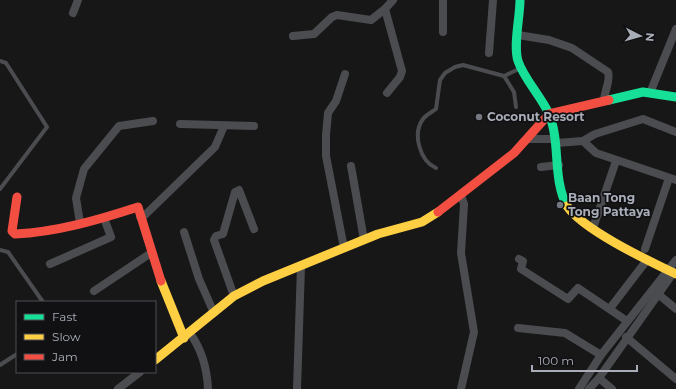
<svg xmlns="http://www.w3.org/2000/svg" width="676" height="389" font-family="Montserrat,sans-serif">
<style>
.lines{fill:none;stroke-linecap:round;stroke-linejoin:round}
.lane{stroke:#4b4c50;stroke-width:4}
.street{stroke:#4b4c50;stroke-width:8}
.fast{stroke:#16e098;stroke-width:9}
.slow{stroke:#ffcf43;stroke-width:9}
.jam{stroke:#f24e42;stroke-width:9}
.poi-dot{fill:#757880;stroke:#111113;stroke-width:1.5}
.labels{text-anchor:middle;stroke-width:3.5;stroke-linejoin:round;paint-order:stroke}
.poi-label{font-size:12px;font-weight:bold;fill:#a8adb8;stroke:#111113;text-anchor:start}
</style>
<rect width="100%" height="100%" fill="#171717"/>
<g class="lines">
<g class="lane">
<path d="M 0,61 L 6,63 L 47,127 L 0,189"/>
<path d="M 504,76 L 514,92 L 516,107"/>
<path d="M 436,168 C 420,161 412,134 423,119 C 426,115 432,112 436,109 L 440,80 L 445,73 L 455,67 L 463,65 L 504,76 L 521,68"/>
<path d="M 0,250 L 8,252 L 43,302"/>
<path d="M 0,365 L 17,354"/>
</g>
<g class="street">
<path d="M 443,0 L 443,32"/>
<path d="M 385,9 L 402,71 L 400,77 L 387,93"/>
<path d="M 73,13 L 78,0"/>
<path d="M 518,35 L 549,40 L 572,48 L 608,72 C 611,80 604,92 604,101"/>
<path d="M 293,36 L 314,34 L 332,17 L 337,15 L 371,20 L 385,9 L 393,0"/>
<path d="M 489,53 L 493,0"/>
<path d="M 650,93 L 676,29"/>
<path d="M 180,124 L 254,126"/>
<path d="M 527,139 L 555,139"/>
<path d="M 583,141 L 596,153 L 676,180"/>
<path d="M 556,143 L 583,141 L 595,134 L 643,119 L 676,132"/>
<path d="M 351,166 L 364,240"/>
<path d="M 541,167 L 559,165"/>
<path d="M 140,217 L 145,215 L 215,147 L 224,126"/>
<path d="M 80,223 L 76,198 L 84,169 L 119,126 L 153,121"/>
<path d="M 594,225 L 616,161"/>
<path d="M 184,232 L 199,279 L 214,313"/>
<path d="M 344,248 L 326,156 L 326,135 L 328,113 L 336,101 L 345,74"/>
<path d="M 645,249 L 669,178"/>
<path d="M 519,259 L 523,261 L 521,269 L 568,299 L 578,288 L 627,321"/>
<path d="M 50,264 L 111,237 L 104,218"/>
<path d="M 94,291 L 151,253"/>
<path d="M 658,294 L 676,309"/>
<path d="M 234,296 L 214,240 L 216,236 L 223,234 L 235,192 L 239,190 L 254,229"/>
<path d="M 611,307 L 647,260"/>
<path d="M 518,328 L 565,333 L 601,355"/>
<path d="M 189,332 C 202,349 207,368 208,389"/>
<path d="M 626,337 L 676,379"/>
<path d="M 599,378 L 612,389"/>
<path d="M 118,389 L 140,372"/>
<path d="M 297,389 L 301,266"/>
<path d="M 461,389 L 474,332 L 461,253 L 464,204 L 461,195"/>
<path d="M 579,389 L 601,355 L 676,260"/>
<path d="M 589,389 L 599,378 L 674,272"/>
</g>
<g class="fast">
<path d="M 520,0 C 520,17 513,45 518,61 C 524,79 541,96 549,114 C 561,143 552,178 567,206"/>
<path d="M 609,100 L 643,92 L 676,97"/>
</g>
<g class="slow">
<path d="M 567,206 C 583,230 649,261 676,274"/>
<path d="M 161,281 L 184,338"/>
<path d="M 155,360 L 234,296 L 263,281 L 378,234 L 422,222 L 438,212"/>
</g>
<g class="jam">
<path d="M 17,197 L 12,231 L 15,234 C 57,232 98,220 138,207 L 161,281"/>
<path d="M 438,212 L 514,153 L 549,114 L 609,100"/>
</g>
</g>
<g class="poi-dot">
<circle cx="479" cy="117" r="4"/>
<circle cx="560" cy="205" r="4"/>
</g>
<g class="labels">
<g class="poi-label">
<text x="487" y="121">Coconut Resort</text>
<text x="568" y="202">Baan Tong<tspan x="568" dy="14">Tong Pattaya</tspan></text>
</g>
</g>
<rect x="16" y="301" width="140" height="72" fill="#111113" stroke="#4d4f55"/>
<rect x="24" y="314" width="20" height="6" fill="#16e098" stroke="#4d4f55"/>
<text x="52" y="321" font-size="12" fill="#a8adb8">Fast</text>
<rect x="24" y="334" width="20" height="6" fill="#ffcf43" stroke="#4d4f55"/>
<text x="52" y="341" font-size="12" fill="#a8adb8">Slow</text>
<rect x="24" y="354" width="20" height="6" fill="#f24e42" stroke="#4d4f55"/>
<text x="52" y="361" font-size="12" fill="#a8adb8">Jam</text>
<g transform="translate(640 36) rotate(96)" stroke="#111113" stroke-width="3" paint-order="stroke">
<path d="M0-3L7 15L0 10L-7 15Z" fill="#a8adb8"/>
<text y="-6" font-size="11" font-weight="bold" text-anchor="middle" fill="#a8adb8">N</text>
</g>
<path d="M532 365v6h105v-6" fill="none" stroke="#a8adb8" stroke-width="2"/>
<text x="538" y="365" font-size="12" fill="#a8adb8" stroke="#111113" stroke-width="3" paint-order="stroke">100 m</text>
</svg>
